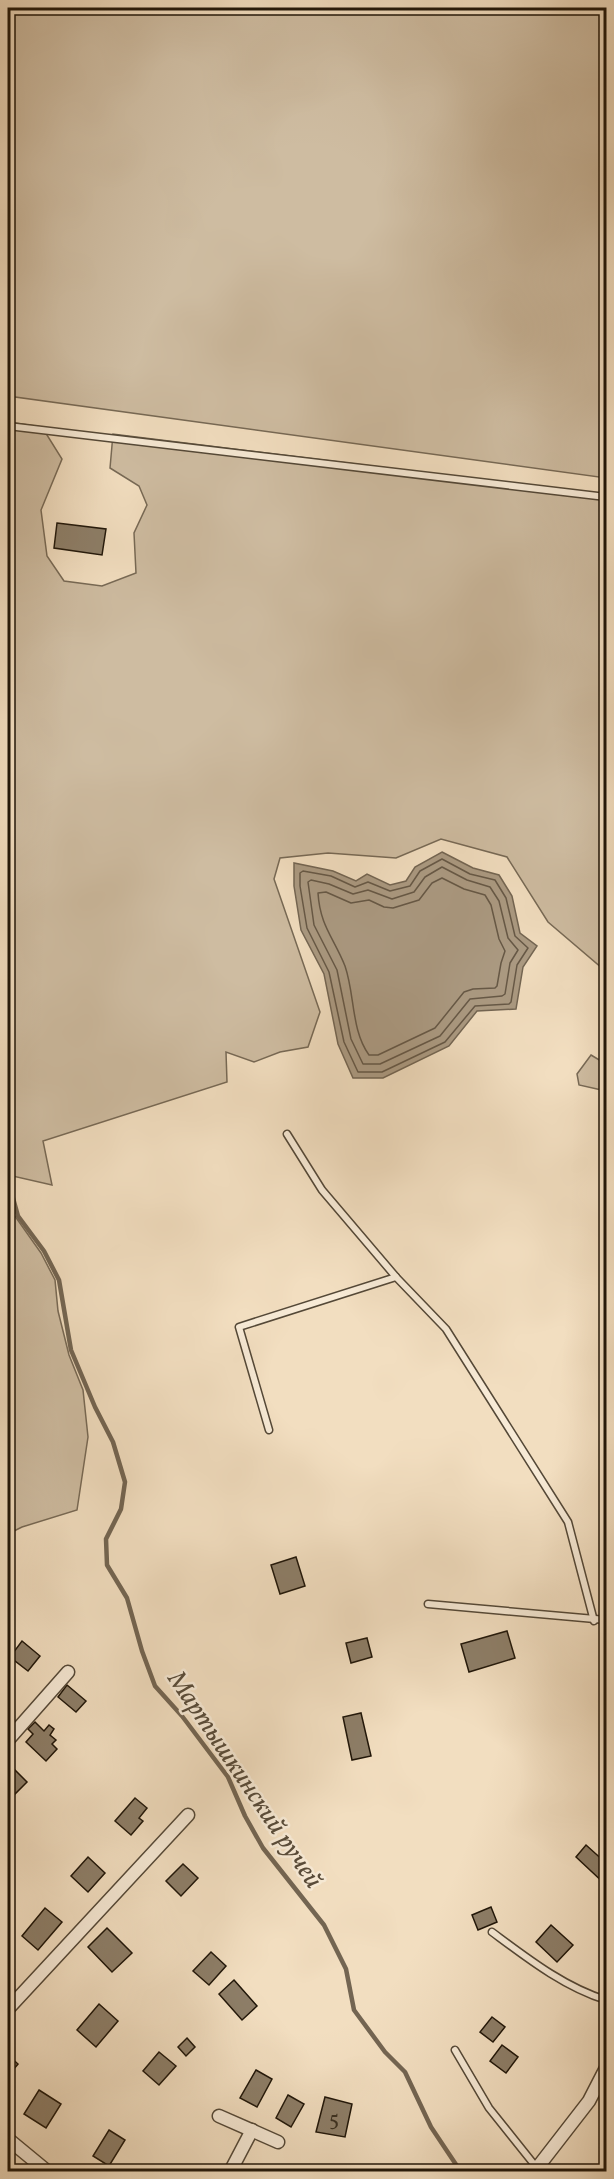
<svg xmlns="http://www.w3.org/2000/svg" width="614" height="2179" font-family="Vollkorn,serif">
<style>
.green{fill:#cebca1;stroke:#776955;stroke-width:1.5}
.water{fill:#ab9a82;stroke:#736552;stroke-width:1.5}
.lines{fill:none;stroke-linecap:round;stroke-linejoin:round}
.shore{stroke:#665846;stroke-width:1.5}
.stream{stroke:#736552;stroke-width:4.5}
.building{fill:#8d7e68;stroke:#201609;stroke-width:1.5}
.service-casing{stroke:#544837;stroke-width:9}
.minor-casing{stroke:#544837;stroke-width:15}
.service{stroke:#f7ead6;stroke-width:6}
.minor{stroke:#f7ead6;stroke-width:12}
.labels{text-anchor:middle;stroke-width:5;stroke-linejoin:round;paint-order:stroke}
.number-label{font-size:21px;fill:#3b3021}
.water-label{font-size:26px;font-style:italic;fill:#584b39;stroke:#f7ead6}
</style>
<rect width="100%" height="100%" fill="#f2dec0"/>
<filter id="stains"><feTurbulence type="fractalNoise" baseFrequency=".00333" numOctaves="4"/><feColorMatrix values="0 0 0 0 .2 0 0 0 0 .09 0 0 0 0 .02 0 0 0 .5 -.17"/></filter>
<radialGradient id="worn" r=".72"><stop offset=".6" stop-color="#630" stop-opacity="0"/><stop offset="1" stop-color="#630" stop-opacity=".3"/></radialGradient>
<g class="green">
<path d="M 8,8 L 606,8 L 606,478 L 8,396 Z"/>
<path d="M 8,422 L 42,427 L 62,459 L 41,510 L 47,556 L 64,581 L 102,586 L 136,573 L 134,533 L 147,505 L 139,486 L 110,468 L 113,434 L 606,495 L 606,976 L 603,969 L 548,922 L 507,857 L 441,839 L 396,858 L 328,853 L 280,858 L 274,879 L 320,1012 L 308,1047 L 280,1052 L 254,1062 L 226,1052 L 227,1082 L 43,1141 L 52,1185 L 8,1175 Z"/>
<path d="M 591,1055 L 606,1064 L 606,1091 L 579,1085 L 577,1074 Z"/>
<path d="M 8,1195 L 12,1212 L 41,1253 L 55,1280 L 58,1311 L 69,1355 L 83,1390 L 88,1437 L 77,1510 L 22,1527 L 8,1534 Z"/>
</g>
<path class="water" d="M 442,852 L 473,868 L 499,875 L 512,896 L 520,933 L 537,946 L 523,967 L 516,1009 L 477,1011 L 449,1046 L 383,1078 L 353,1078 L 338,1044 L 324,974 L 301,930 L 294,886 L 294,863 L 333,871 L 356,881 L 367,874 L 390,885 L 406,881 L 415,867 Z"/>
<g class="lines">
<g class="shore">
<path d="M 442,859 L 470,874 L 495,880 L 506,898 L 515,936 L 528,948 L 517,965 L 511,1002 L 509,1004 L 475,1006 L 445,1042 L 382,1072 L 358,1072 L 344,1042 L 329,972 L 307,928 L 300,886 L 300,873 L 303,871 L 331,876 L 355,887 L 368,882 L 390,891 L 410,886 L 420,871 Z"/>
<path d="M 442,867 L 467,880 L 490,887 L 499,901 L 508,938 L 518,950 L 510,963 L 505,994 L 502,996 L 470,999 L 440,1036 L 380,1064 L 363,1064 L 351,1039 L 337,970 L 314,925 L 308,882 L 311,880 L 329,884 L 353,894 L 368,890 L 392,899 L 414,892 L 425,877 Z"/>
<path d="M 442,878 L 464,889 L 485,895 L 491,905 L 499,939 L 505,951 L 501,963 L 497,986 L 495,988 L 473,989 L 464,992 L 435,1028 L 378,1055 L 369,1055 C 351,1030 355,995 345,966 C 334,938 320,926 318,893 L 326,892 L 351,903 L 369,900 L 384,907 L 393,908 L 419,900 L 432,883 Z"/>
</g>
<path class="stream" d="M 8,1078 L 12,1124 L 8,1180 L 18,1216 L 44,1251 L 59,1280 L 71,1350 L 95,1407 L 113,1442 L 125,1482 L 121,1509 L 106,1539 L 107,1565 L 127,1598 L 142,1651 L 155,1686 L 182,1716 L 228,1777 L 245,1816 L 263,1848 L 324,1925 L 346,1969 L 354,2010 L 385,2052 L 405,2072 L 431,2127 L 461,2172"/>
</g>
<g class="building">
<path d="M 57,523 L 106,529 L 102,555 L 54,548 Z"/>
<path d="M 296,1557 L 305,1586 L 280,1594 L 271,1565 Z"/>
<path d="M 507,1631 L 515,1658 L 469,1672 L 461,1644 Z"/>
<path d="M 367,1638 L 372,1657 L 351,1663 L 346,1643 Z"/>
<path d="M 22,1641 L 40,1656 L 28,1671 L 10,1657 Z"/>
<path d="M 67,1685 L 86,1701 L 76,1712 L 58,1697 Z"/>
<path d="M 361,1713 L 371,1756 L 352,1760 L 343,1717 Z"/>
<path d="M 35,1722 L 44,1731 L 49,1725 L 54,1729 L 50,1735 L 56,1740 L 52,1744 L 57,1749 L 46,1761 L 26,1742 L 33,1734 L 28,1729 Z"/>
<path d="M 8,1763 L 27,1782 L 11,1798 L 8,1794 Z"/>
<path d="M 135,1798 L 147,1808 L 139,1818 L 143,1821 L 131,1835 L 115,1821 Z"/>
<path d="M 586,1845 L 606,1863 L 606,1885 L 576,1857 Z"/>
<path d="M 88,1857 L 105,1873 L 88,1892 L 71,1876 Z"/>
<path d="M 183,1864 L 198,1878 L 181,1896 L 166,1881 Z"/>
<path d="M 491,1907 L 497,1922 L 478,1930 L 472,1915 Z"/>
<path d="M 45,1908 L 62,1922 L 38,1950 L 22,1936 Z"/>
<path d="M 551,1925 L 573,1945 L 557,1962 L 536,1942 Z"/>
<path d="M 107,1928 L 132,1953 L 112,1972 L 88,1947 Z"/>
<path d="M 211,1952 L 226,1966 L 209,1985 L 193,1971 Z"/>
<path d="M 234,1980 L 257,2006 L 242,2020 L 219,1994 Z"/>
<path d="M 99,2004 L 118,2021 L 96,2047 L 77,2030 Z"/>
<path d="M 492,2017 L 505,2027 L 493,2042 L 480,2032 Z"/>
<path d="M 187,2038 L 195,2047 L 186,2056 L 178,2047 Z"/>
<path d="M 502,2045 L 518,2057 L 506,2073 L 490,2061 Z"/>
<path d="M 159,2052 L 176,2066 L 159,2085 L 143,2071 Z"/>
<path d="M 8,2055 L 18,2064 L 8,2076 Z"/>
<path d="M 256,2070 L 272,2079 L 257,2107 L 240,2098 Z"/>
<path d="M 39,2090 L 61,2104 L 46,2128 L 24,2114 Z"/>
<path d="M 288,2095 L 304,2104 L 291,2127 L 276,2118 Z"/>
<path d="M 325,2097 L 352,2104 L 345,2137 L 316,2132 Z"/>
<path d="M 109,2130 L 125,2140 L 109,2166 L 93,2156 Z"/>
</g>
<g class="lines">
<g class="service-casing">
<g id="service">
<path d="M 8,426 L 606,497"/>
<path d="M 287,1134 L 322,1190 L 396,1277 L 446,1329 L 568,1522 L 594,1621"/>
<path d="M 269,1430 L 239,1327 L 396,1277"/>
<path d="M 428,1604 L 606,1620"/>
<path d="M 492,1932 C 527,1958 564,1987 606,2000"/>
<path d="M 455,2050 L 489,2108 L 537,2168"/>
</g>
</g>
<g class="minor-casing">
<g id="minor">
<path d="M 8,1740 L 68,1672"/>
<path d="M 8,2009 L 188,1815"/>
<path d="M 219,2116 L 278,2142"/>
<path d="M 8,2139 L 48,2172"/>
<path d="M 230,2172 L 252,2130"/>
<path d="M 534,2172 L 589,2101 L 606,2068"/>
</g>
</g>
<use href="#service" class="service"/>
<use href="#minor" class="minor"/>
</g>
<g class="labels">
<g class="number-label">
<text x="334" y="2125">5</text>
</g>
<g class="water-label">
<text transform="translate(246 1779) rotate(56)" y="9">Мартышкинский ручей</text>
</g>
</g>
<rect width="614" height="2179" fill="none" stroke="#f2dec0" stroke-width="30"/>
<rect x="9" y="9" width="596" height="2161" fill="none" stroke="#201609" stroke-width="3"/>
<rect x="15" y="15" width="584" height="2149" fill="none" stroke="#201609" stroke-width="1.5"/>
<rect width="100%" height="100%" filter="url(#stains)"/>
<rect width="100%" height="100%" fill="url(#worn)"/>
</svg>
